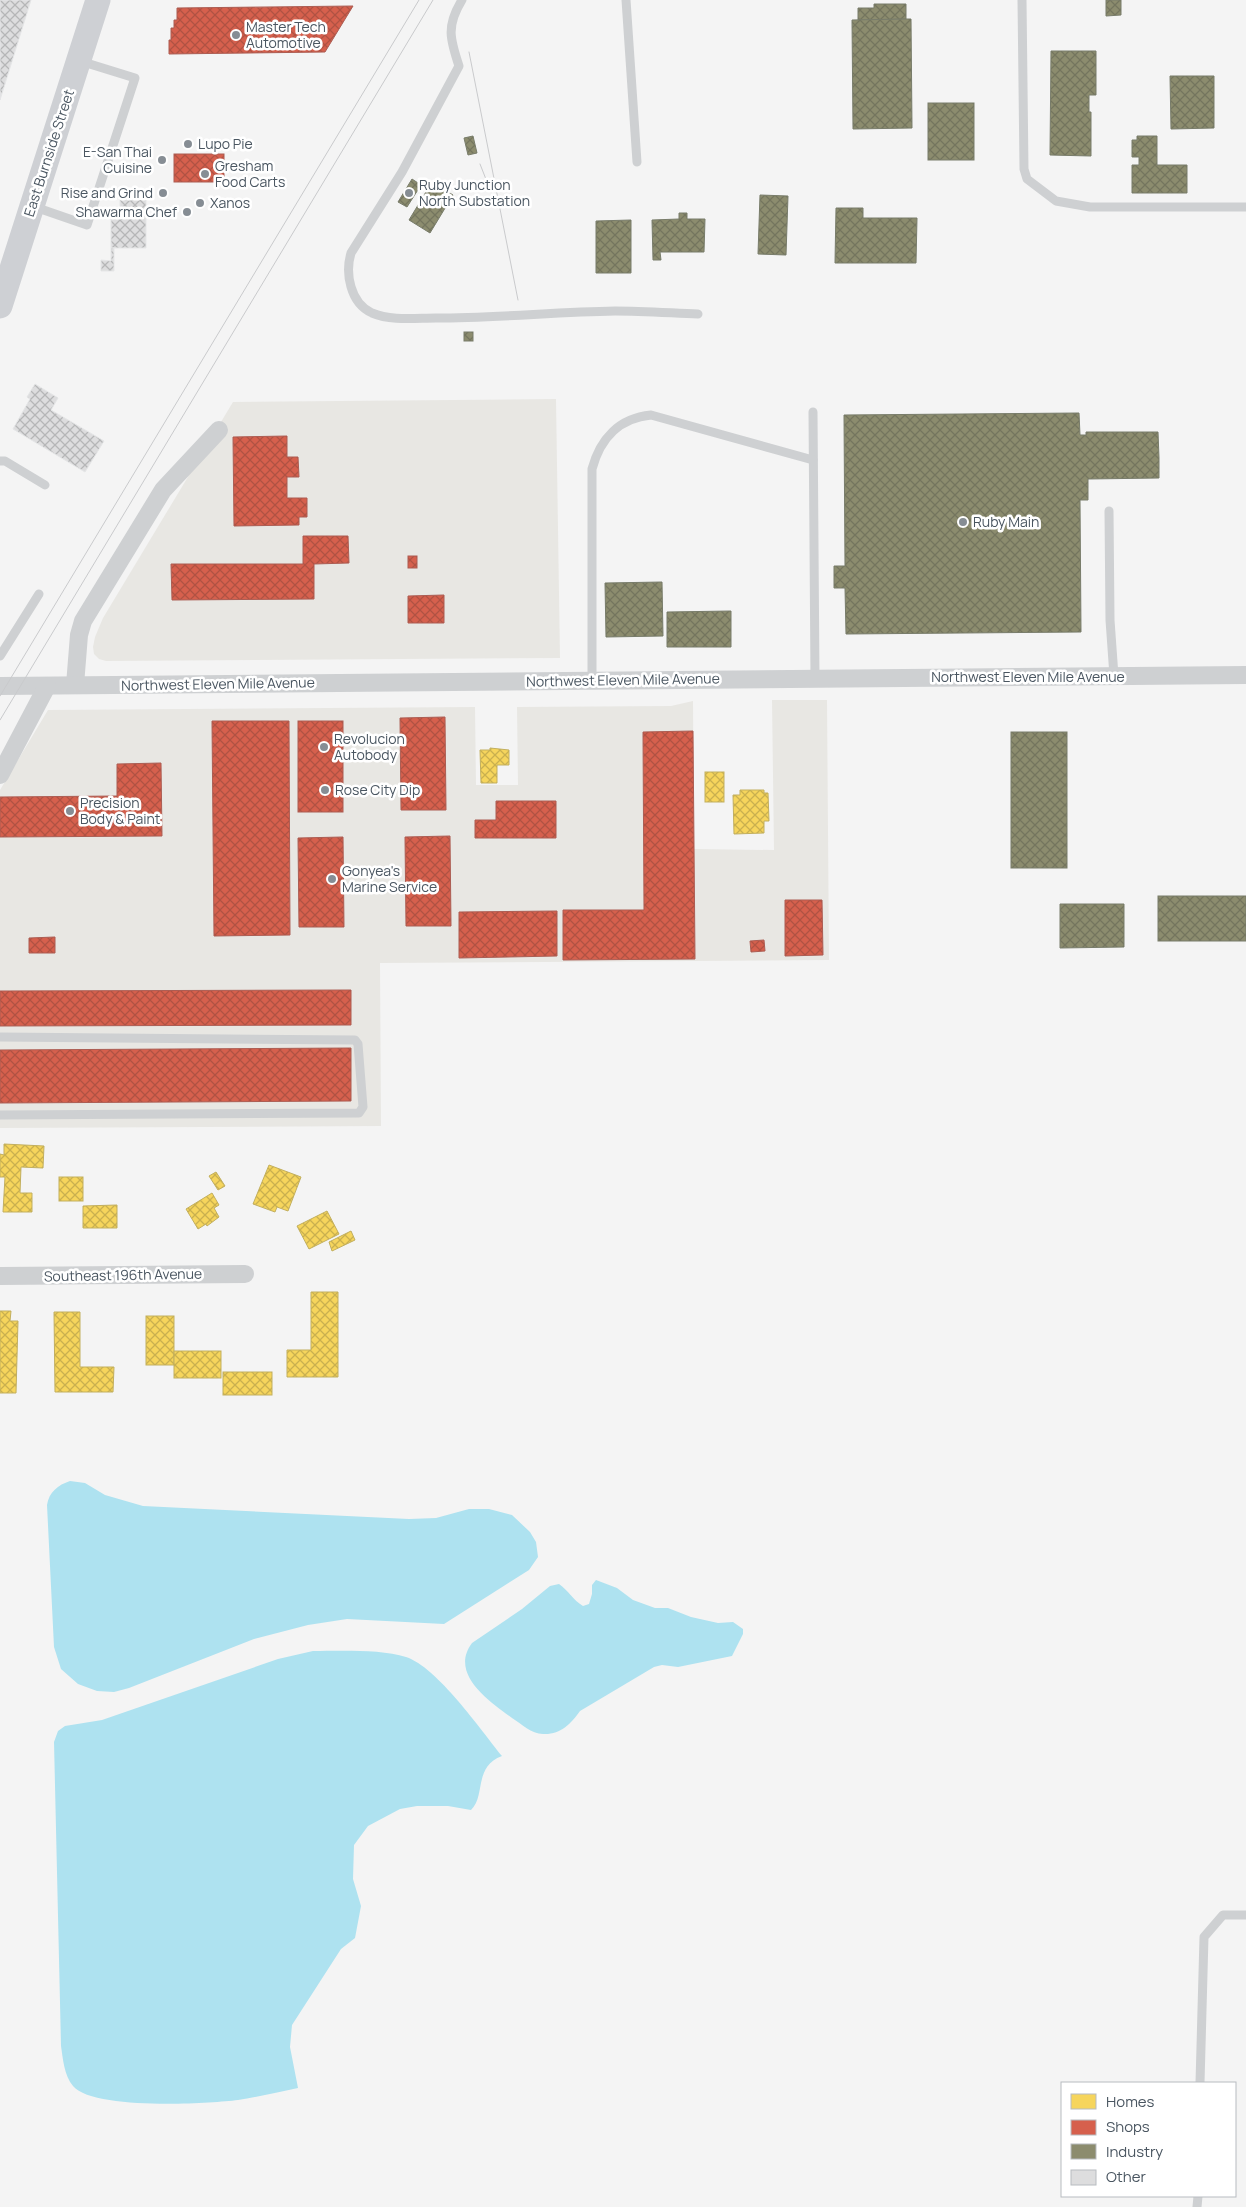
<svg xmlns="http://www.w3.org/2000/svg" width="1246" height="2207" font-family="Manrope,sans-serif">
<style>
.commercial{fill:#e8e7e3}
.water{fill:#aee2f0}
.homes{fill:url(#homes-cross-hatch);stroke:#c2af5e}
.shops{fill:url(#shops-cross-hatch);stroke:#ac5d53}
.industry{fill:url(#industry-cross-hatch);stroke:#787c6a}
.building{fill:url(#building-cross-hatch);stroke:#e5e6e7}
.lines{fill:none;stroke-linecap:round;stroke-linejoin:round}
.service{stroke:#ced0d2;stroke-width:9}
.minor{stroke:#ced0d2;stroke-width:18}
.secondary{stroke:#ced0d4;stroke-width:25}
.tram{stroke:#c9cacc;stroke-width:1}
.poi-dot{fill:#868d94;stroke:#fff;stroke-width:2}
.labels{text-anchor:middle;stroke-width:5;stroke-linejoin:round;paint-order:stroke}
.poi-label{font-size:14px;fill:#4a5661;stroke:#fff;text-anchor:start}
.street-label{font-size:14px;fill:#4a5661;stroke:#fff}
</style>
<defs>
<pattern id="homes-cross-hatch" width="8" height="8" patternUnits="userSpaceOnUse" patternTransform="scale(1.25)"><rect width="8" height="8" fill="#f6d55c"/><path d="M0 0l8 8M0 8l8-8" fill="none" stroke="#c9b04f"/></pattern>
<pattern id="shops-cross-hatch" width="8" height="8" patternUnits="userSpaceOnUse" patternTransform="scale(1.25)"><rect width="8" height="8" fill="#d6604d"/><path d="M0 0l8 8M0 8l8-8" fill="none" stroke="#b05243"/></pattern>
<pattern id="industry-cross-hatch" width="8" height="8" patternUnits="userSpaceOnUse" patternTransform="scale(1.25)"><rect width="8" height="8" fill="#8c8c6e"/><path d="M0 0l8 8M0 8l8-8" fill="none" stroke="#74755e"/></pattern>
<pattern id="building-cross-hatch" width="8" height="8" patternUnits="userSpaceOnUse" patternTransform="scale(1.25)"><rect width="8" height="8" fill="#ddddde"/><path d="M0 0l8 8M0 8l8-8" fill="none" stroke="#b5b6b7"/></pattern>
</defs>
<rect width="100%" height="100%" fill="#f4f4f4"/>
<g class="commercial">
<path d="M 556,399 L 560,658 L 106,661 L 99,659 L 94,654 L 93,647 L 95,637 L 103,618 L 233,402 Z"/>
<path d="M 772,700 L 827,700 L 829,960 L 380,963 L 381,1126 L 0,1128 L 0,790 L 48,710 L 475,707 L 476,785 L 518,785 L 517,707 L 671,706 L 693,701 L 694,849 L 774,850 Z"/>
</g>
<g class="water">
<path d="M 70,1481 L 85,1483 L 105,1495 L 143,1506 L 409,1519 L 436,1518 L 469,1509 L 489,1509 L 512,1515 L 530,1532 L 536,1542 L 538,1557 L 529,1570 L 444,1624 L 347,1619 L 308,1625 L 254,1639 L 129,1688 L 114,1692 L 97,1691 L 78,1684 L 61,1669 L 54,1647 L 47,1505 C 49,1492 58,1485 70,1481 Z"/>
<path d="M 596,1580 L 617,1588 L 633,1600 L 655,1608 L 668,1608 L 691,1617 L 718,1623 L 733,1622 L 743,1629 L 743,1634 L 732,1656 L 678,1667 L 662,1665 L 654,1667 L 580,1711 C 571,1724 560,1735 543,1734 C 531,1734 522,1724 512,1718 C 489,1701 449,1674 472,1643 L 522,1609 L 550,1586 L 559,1584 C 568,1590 573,1600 583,1606 L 589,1604 L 592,1594 L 592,1585 Z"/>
<path d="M 313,1651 C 339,1651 381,1649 406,1657 C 437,1667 481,1730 502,1756 C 473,1767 486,1796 471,1810 L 448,1806 L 417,1806 L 400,1809 L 368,1826 L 354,1845 L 353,1879 L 361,1906 L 355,1938 L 341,1949 L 292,2025 L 290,2047 L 298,2088 C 278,2092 258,2097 238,2100 C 206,2104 93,2110 73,2086 C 64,2075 63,2059 61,2046 L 54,1742 L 58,1731 L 65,1726 L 102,1720 L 278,1659 Z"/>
</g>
<g class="homes">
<path d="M 490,748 L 509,750 L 509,765 L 497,765 L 497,783 L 481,783 L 480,750 L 490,750 Z"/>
<rect x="705" y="772" width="19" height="30"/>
<path d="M 740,790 L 764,790 L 764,793 L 768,793 L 769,821 L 764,821 L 764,833 L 734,834 L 733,795 L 740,795 Z"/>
<path d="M 4,1144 L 44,1146 L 43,1168 L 21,1167 L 20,1193 L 32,1193 L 32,1212 L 3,1212 L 5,1177 L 0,1177 L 0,1154 L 4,1155 Z"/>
<path d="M 269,1165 L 301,1177 L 288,1211 L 277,1207 L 275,1212 L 253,1204 Z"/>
<path d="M 216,1172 L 225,1186 L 218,1190 L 209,1176 Z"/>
<rect x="59" y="1177" width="24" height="24"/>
<path d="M 212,1193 L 219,1205 L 214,1208 L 219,1217 L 207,1226 L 206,1224 L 198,1229 L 186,1209 Z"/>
<path d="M 117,1205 L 117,1228 L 83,1228 L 83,1206 Z"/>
<path d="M 327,1211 L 339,1234 L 309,1249 L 297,1226 Z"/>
<path d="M 351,1231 L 355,1240 L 332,1251 L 329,1242 Z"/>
<path d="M 311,1292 L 338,1292 L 338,1377 L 287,1377 L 287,1350 L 311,1350 Z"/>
<path d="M 0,1311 L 11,1311 L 10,1321 L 18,1321 L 16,1393 L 0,1393 Z"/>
<path d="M 54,1312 L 80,1312 L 80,1367 L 114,1367 L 113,1392 L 55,1392 Z"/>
<rect x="146" y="1316" width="28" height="49"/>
<rect x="174" y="1351" width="47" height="27"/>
<rect x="223" y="1372" width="49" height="23"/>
</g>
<g class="shops">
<path d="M 353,6 L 325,52 L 169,54 L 169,40 L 171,40 L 171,28 L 174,28 L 174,20 L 177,20 L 177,8 Z"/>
<rect x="174" y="154" width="50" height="28"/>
<path d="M 287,436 L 287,457 L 298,457 L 299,477 L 287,477 L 287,498 L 307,498 L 307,517 L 299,517 L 299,525 L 234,526 L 233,437 Z"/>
<path d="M 303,536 L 348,536 L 349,563 L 314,564 L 314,599 L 172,600 L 171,564 L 303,564 Z"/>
<rect x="408" y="556" width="9" height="12"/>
<path d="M 444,595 L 444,623 L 408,623 L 408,596 Z"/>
<path d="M 445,717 L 446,810 L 401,810 L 400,718 Z"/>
<path d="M 212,721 L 289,721 L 290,935 L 214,936 Z"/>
<rect x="298" y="721" width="45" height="91"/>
<path d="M 693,731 L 695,959 L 563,960 L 563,910 L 644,910 L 643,732 Z"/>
<path d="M 161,763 L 162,836 L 0,837 L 0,797 L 117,796 L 117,764 Z"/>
<path d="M 496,801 L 556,801 L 556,838 L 475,838 L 475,820 L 496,820 Z"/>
<path d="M 450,836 L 451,926 L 406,926 L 405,837 Z"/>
<path d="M 343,837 L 344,927 L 299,927 L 298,838 Z"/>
<path d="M 785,900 L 822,900 L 823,955 L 785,956 Z"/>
<path d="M 557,911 L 557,956 L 459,958 L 459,912 Z"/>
<path d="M 55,937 L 55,953 L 29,953 L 29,938 Z"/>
<path d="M 764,940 L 765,951 L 751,952 L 750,941 Z"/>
<path d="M 351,990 L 351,1025 L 0,1026 L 0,991 Z"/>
<path d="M 351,1048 L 351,1101 L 0,1103 L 0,1050 Z"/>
</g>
<g class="industry">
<path d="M 1106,0 L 1121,0 L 1121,15 L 1106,16 Z"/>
<path d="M 874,4 L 906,4 L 906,19 L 858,20 L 858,8 L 874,8 Z"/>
<path d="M 906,19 L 911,19 L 912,128 L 853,129 L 852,20 Z"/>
<path d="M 1051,51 L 1096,51 L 1096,95 L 1089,95 L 1089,112 L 1091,112 L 1091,156 L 1050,155 Z"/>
<path d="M 1170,76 L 1214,76 L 1214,128 L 1171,129 Z"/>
<rect x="928" y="103" width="46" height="57"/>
<path d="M 473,136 L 477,153 L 468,155 L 464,138 Z"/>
<path d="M 1137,136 L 1157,136 L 1157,165 L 1187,165 L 1187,193 L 1132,193 L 1132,165 L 1139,165 L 1139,157 L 1132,157 L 1132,140 L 1137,140 Z"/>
<path d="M 412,179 L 421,185 L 407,207 L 398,202 Z"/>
<path d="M 432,182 L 453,195 L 430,233 L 409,220 Z"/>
<path d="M 760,195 L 788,196 L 786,255 L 758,254 Z"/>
<path d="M 836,208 L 863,208 L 863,218 L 917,218 L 916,263 L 835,263 Z"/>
<path d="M 679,213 L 687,213 L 687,219 L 705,219 L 704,252 L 660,252 L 661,260 L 653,260 L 652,220 L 679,219 Z"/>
<path d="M 631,220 L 631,273 L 596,273 L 596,221 Z"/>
<rect x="464" y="332" width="9" height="9"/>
<path d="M 1079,413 L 1080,435 L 1086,435 L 1086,432 L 1158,432 L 1159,458 L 1159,478 L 1088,479 L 1088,500 L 1080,500 L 1081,632 L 846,634 L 845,588 L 834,588 L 834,566 L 845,566 L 844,415 Z"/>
<path d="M 662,582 L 663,636 L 606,637 L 605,583 Z"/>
<path d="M 731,611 L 731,647 L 667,647 L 667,612 Z"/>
<rect x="1011" y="732" width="56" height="136"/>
<rect x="1158" y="896" width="88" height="45"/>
<path d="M 1060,904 L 1124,904 L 1124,947 L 1060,948 Z"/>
</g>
<g class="building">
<path d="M 0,0 L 31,0 L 0,100 Z"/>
<path d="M 120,195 L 146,195 L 146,248 L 111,248 L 111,213 L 120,213 Z"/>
<path d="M 111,248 L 114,248 L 114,271 L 101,271 L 101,260 L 111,261 Z"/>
<path d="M 35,384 L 58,398 L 51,410 L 104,441 L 85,472 L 13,429 L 30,399 L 27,397 Z"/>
</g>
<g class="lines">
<g class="service">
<path d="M 462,0 C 446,26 450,39 459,66 L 402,172 L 351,253 C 345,273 350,303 372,313 C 391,321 415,318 436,318 C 496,318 555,312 615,311 C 642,311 671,313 698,314"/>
<path d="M 626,0 L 637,162"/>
<path d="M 1022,0 L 1024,169 L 1027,179 L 1056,201 L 1090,207 L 1246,207"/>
<path d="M 32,206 L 87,225 L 135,78 L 80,61"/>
<path d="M 813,412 L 815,679"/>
<path d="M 0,461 L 5,461 L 45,485"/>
<path d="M 1109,511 L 1110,620 L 1114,676"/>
<path d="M 0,656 L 39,594"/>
<path d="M 592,681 L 592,469 C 600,439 619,418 651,415 L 813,460"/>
<path d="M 0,1037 L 355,1040 L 358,1044 L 363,1107 L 359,1113 L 0,1115"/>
<path d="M 1200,2083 L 1204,1937 L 1223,1915 L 1246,1915"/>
<path d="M 1197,2207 L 1198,2196"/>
</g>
<g class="minor">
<path d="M 75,685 L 79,635 L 83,621 L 163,490 L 219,430"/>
<path d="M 0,686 L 1246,675"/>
<path d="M 0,775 L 47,686"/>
<path d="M 0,1276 L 245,1274"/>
</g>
<path class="secondary" d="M 0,306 L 98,0"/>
<g class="tram">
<path d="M 469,52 L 518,300"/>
<path d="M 480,164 L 491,192"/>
<path d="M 0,696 L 419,0"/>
<path d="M 0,720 L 433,0"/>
</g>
</g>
<g class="poi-dot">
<circle cx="236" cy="35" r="5"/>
<circle cx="188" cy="144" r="5"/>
<circle cx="162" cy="160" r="5"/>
<circle cx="205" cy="174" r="5"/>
<circle cx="163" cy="193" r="5"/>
<circle cx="409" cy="193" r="5"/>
<circle cx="200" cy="203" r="5"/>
<circle cx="187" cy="212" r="5"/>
<circle cx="963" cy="522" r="5"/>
<circle cx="324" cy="747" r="5"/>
<circle cx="325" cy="790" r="5"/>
<circle cx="70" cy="811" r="5"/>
<circle cx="332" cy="879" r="5"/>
</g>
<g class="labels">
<g class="poi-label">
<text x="246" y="32">Master Tech<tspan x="246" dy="16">Automotive</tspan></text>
<text x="198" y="149">Lupo Pie</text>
<text x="152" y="157" text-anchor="end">E-San Thai<tspan x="152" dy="16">Cuisine</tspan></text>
<text x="215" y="171">Gresham<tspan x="215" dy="16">Food Carts</tspan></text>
<text x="419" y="190">Ruby Junction<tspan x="419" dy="16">North Substation</tspan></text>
<text x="153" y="198" text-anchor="end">Rise and Grind</text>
<text x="210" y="208">Xanos</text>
<text x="177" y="217" text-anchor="end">Shawarma Chef</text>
<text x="973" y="527">Ruby Main</text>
<text x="334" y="744">Revolucion<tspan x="334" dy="16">Autobody</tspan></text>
<text x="335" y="795">Rose City Dip</text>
<text x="80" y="808">Precision<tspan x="80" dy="16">Body &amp; Paint</tspan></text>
<text x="342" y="876">Gonyea's<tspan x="342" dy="16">Marine Service</tspan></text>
</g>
<g class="street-label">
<text transform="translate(49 153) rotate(-72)" y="5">East Burnside Street</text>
<text x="1028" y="682">Northwest Eleven Mile Avenue</text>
<text transform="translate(623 680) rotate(-1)" y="5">Northwest Eleven Mile Avenue</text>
<text transform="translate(218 684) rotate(-1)" y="5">Northwest Eleven Mile Avenue</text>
<text transform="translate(123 1275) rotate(-1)" y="5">Southeast 196th Avenue</text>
</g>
</g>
<rect x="1061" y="2082" width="175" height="115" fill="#ffffff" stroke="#b7bbc0"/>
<rect x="1071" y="2094" width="25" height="15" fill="#f6d55c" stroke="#b7bbc0"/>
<text x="1106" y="2107" font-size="15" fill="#4a5661">Homes</text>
<rect x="1071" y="2120" width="25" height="15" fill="#d6604d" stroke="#b7bbc0"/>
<text x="1106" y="2132" font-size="15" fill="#4a5661">Shops</text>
<rect x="1071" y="2144" width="25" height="15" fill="#8c8c6e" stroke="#b7bbc0"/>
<text x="1106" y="2157" font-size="15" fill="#4a5661">Industry</text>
<rect x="1071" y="2170" width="25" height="15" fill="#ddddde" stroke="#b7bbc0"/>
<text x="1106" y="2182" font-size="15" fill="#4a5661">Other</text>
</svg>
